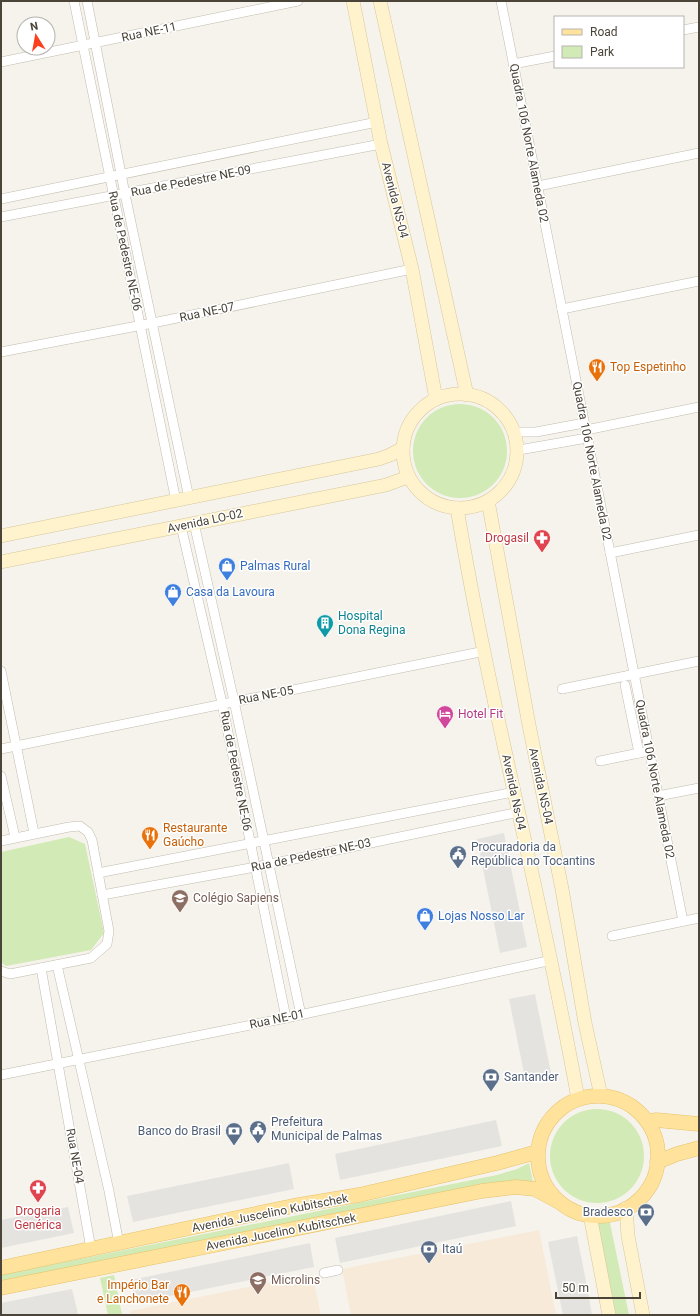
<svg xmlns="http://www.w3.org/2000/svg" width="700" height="1316" font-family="Roboto,sans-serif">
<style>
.commercial{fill:#f7ead8}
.green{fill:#d2eab5}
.parking{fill:#e5e3e0}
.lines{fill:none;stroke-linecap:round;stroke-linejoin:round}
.street-casing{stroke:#c2bbae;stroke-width:10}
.secondary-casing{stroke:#d6c79b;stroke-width:14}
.primary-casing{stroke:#e6c16a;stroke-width:15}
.street{stroke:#fff;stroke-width:9}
.secondary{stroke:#fff3cd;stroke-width:13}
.primary{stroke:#ffe39c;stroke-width:14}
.labels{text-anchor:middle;stroke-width:3;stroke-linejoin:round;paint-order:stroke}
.street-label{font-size:12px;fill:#4b4439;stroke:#fff}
.food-label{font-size:12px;fill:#c56008;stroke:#fff;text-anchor:start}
.health-label{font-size:12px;fill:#be3a42;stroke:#fff;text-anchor:end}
.shop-label{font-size:12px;fill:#366cbe;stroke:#fff;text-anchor:start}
.culture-label{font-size:12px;fill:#0d838f;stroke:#fff;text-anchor:start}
.hotel-label{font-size:12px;fill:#b23c85;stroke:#fff;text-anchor:start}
.service-label{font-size:12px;fill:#4e5e75;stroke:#fff;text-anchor:start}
.education-label{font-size:12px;fill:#785e54;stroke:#fff;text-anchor:start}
</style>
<rect width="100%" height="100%" fill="#f6f3ec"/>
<g class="commercial">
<path d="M 539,1230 L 556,1315 L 351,1315 L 342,1269 Z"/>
<path d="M 312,1274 L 321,1315 L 131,1315 L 130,1311 Z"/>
</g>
<g class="green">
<circle cx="460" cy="451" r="47"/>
<path d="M 69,837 L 85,844 L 104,933 L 91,950 L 6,966 L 1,962 L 1,852 Z"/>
<circle cx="597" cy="1156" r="47"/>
<path d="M 529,1163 L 533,1182 L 1,1284 L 1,1275 L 497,1175 L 517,1169 Z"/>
<path d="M 609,1218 L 629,1315 L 614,1315 L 595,1221 Z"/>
<path d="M 114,1275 L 122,1315 L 108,1315 L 100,1278 Z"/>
</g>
<g class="parking">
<path d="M 504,833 L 527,947 L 500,953 L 477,839 Z"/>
<path d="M 535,994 L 552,1078 L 526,1083 L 509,999 Z"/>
<path d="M 496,1120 L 502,1146 L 340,1180 L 335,1154 Z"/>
<path d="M 289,1163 L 294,1189 L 133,1222 L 127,1196 Z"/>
<path d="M 511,1201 L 516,1226 L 340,1263 L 335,1238 Z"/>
<path d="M 68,1207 L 74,1233 L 1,1248 L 1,1220 Z"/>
<path d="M 577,1236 L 587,1286 L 592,1315 L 563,1315 L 548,1242 Z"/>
<path d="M 310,1243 L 314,1267 L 135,1303 L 131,1280 Z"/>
<path d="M 72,1289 L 78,1314 L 1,1315 L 1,1303 Z"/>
</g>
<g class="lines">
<g class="street-casing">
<g id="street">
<path d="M 74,1 L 176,501"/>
<path d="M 87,1 L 125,194 L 189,498"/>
<path d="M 501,1 L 683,921"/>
<path d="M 683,30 L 699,27"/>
<path d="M 1,62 L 298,1"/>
<path d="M 513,64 L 555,56"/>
<path d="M 538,186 L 699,153"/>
<path d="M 1,199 L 377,122"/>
<path d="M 1,217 L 381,144"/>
<path d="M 562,309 L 699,281"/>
<path d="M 1,352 L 153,323 L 412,269"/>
<path d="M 586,430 L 699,407"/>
<path d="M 515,432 L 536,432 L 584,423"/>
<path d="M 519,450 L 587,438"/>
<path d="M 194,523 L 234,701 L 301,1015"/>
<path d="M 181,526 L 222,703 L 286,1018"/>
<path d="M 610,553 L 699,535"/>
<path d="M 1,671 L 34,833"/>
<path d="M 625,685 L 639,753"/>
<path d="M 562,689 L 699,661"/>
<path d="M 1,749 L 485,651"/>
<path d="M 600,761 L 644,752"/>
<path d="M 1,776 L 15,837"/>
<path d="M 658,796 L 699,788"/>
<path d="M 1,841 L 69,827 L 80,826 L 88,832 L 92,840 L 109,931 L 107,944 L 91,958 L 10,974 L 1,971"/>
<path d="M 98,873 L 514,792"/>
<path d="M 102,895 L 256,867 L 519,812"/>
<path d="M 612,936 L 699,918"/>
<path d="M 57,965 L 109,1191 L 119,1244"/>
<path d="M 41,968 L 91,1249"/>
<path d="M 1,1075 L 286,1018 L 552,960"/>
<path d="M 324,1273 L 338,1270"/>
</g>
</g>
<g class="secondary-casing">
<g id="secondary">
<path d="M 353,1 L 381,144 L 412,269 L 436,399"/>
<path d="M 380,1 L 467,395"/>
<circle cx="460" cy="451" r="57"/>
<path d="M 488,501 L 529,725 L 562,889 L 585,1023 L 601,1096"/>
<path d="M 457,508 C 490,707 543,901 578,1099"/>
<path d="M 1,536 L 379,459 L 390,455 L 403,448"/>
<path d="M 1,562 L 386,485 L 408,477"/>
<path d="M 626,1208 L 628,1236 L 643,1315"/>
<path d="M 590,1215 L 609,1315"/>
</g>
</g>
<g class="primary-casing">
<g id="primary">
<circle cx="598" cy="1156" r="60"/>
<path d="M 648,1122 L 656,1120 L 699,1124"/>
<path d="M 657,1162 L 677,1154 L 699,1148"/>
<path d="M 1,1268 L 293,1206 L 359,1195 L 497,1163 L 537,1152"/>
<path d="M 1,1288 L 482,1191 L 516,1187 L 535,1189 L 559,1202"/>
</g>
</g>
<use href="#street" class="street"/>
<use href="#secondary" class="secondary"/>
<use href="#primary" class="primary"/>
</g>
<defs>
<g id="restaurant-pin" transform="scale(0.9)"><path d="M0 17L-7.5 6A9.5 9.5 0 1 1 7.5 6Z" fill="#e8710a" stroke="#fff"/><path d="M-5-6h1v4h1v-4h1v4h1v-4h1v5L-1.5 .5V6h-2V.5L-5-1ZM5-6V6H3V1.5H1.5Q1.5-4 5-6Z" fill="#fff"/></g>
<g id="pharmacy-pin" transform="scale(0.9)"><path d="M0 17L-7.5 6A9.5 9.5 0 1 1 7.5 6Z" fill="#e0444e" stroke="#fff"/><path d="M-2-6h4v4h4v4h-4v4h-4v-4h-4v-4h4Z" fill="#fff"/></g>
<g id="shop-pin" transform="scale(0.9)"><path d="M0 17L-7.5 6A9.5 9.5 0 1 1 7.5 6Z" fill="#3f7fe0" stroke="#fff"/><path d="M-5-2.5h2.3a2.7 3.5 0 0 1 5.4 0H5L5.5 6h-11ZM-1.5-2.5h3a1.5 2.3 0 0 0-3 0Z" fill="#fff"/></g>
<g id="building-pin" transform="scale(0.9)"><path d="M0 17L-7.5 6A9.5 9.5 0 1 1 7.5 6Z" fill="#0f9aa8" stroke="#fff"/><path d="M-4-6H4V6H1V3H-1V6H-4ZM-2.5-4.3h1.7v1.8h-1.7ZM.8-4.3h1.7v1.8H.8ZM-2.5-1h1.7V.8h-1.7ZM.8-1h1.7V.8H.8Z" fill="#fff"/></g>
<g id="hotel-pin" transform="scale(0.9)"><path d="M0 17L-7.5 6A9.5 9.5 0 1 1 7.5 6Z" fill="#d1479c" stroke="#fff"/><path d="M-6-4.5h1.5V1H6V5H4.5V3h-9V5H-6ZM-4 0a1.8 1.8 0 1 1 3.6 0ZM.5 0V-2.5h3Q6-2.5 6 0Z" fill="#fff"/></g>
<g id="civic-pin" transform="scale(0.9)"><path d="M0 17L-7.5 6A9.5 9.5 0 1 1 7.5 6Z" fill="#5c6f8a" stroke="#fff"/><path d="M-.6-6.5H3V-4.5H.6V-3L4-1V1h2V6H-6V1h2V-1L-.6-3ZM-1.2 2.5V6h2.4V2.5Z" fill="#fff"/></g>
<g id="school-pin" transform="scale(0.9)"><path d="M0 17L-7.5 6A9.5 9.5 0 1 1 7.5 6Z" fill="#8d6e63" stroke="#fff"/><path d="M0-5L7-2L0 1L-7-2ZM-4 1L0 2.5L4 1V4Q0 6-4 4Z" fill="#fff"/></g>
<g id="bank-pin" transform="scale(0.9)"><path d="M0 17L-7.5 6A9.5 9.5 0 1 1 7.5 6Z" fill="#5c6f8a" stroke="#fff"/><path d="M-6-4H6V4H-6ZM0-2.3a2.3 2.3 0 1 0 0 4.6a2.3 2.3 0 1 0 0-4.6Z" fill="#fff"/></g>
<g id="university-pin" transform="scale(0.9)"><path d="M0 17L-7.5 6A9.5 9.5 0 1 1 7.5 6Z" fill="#8d6e63" stroke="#fff"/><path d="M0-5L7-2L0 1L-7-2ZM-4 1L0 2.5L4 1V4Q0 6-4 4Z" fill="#fff"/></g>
</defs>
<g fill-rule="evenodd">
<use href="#restaurant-pin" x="597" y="367"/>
<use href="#pharmacy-pin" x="542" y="538"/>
<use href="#shop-pin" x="227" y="566"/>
<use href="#shop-pin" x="173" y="592"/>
<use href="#building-pin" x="325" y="623"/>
<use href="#hotel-pin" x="445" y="714"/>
<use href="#restaurant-pin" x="150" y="835"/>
<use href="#civic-pin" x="458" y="854"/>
<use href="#school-pin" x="180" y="898"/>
<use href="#shop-pin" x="425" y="916"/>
<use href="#bank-pin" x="491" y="1077"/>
<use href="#civic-pin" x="258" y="1129"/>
<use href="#bank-pin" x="234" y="1131"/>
<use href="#pharmacy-pin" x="38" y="1188"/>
<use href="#bank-pin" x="646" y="1212"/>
<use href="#bank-pin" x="429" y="1249"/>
<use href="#university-pin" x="258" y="1280"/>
<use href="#restaurant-pin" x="182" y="1292"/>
</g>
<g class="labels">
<g class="street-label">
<text transform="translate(149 32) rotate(-12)" y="4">Rua NE-11</text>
<text transform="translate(529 143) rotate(79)" y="4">Quadra 106 Norte Alameda 02</text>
<text transform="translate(191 181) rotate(-11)" y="4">Rua de Pedestre NE-09</text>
<text transform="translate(395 200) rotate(76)" y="4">Avenida NS-04</text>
<text transform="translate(125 251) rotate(78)" y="4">Rua de Pedestre NE-06</text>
<text transform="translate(207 312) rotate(-12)" y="4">Rua NE-07</text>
<text transform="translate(592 461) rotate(79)" y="4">Quadra 106 Norte Alameda 02</text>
<text transform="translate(205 521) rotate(-12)" y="4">Avenida LO-02</text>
<text transform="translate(266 695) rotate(-11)" y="4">Rua NE-05</text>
<text transform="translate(236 771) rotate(79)" y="4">Rua de Pedestre NE-06</text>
<text transform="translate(655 779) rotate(79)" y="4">Quadra 106 Norte Alameda 02</text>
<text transform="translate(541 786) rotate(78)" y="4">Avenida NS-04</text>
<text transform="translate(514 792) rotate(78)" y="4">Avenida Ns-04</text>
<text transform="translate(311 855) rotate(-12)" y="4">Rua de Pedestre NE-03</text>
<text transform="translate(277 1019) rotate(-12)" y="4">Rua NE-01</text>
<text transform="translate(75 1156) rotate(80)" y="4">Rua NE-04</text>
<text transform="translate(270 1213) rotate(-11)" y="4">Avenida Juscelino Kubitschek</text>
<text transform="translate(281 1232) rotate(-11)" y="4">Avenida Jucelino Kubitschek</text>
</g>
<g class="food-label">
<text x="610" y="371">Top Espetinho</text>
<text x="163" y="832">Restaurante<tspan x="163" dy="14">Gaúcho</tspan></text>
<text x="169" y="1289" text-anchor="end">Império Bar<tspan x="169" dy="14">e Lanchonete</tspan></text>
</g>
<g class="health-label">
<text x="529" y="542">Drogasil</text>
<text x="38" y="1215" text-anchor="middle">Drogaria<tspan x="38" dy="14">Genérica</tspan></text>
</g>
<g class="shop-label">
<text x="240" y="570">Palmas Rural</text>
<text x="186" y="596">Casa da Lavoura</text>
<text x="438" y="920">Lojas Nosso Lar</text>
</g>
<g class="culture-label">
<text x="338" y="620">Hospital<tspan x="338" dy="14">Dona Regina</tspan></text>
</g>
<g class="hotel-label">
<text x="458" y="718">Hotel Fit</text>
</g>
<g class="service-label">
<text x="471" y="851">Procuradoria da<tspan x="471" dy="14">República no Tocantins</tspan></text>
<text x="504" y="1081">Santander</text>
<text x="271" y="1126">Prefeitura<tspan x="271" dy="14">Municipal de Palmas</tspan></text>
<text x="221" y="1135" text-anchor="end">Banco do Brasil</text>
<text x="633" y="1216" text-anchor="end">Bradesco</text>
<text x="442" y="1253">Itaú</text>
</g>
<g class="education-label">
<text x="193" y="902">Colégio Sapiens</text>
<text x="271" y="1284">Microlins</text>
</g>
</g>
<rect width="700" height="1316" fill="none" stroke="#4b4439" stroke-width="4"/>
<rect x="554" y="16" width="130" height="52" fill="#ffffff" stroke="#b7b4b0"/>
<rect x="562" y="29" width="20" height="6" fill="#ffe39c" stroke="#b7b4b0"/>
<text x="590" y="36" font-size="12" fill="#4b4439">Road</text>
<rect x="562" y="46" width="20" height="12" fill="#d2eab5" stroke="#b7b4b0"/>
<text x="590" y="56" font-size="12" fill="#4b4439">Park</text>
<g transform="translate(36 36) rotate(349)"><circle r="19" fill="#ffffff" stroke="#b7b4b0"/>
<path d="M0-3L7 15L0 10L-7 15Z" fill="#fc3f1d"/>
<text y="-6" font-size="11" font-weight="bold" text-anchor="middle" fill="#4b4439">N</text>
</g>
<path d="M556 1292v6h84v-6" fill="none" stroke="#4b4439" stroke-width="2"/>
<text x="562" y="1292" font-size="12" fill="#4b4439" stroke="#ffffff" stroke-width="3" paint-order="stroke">50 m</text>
</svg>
